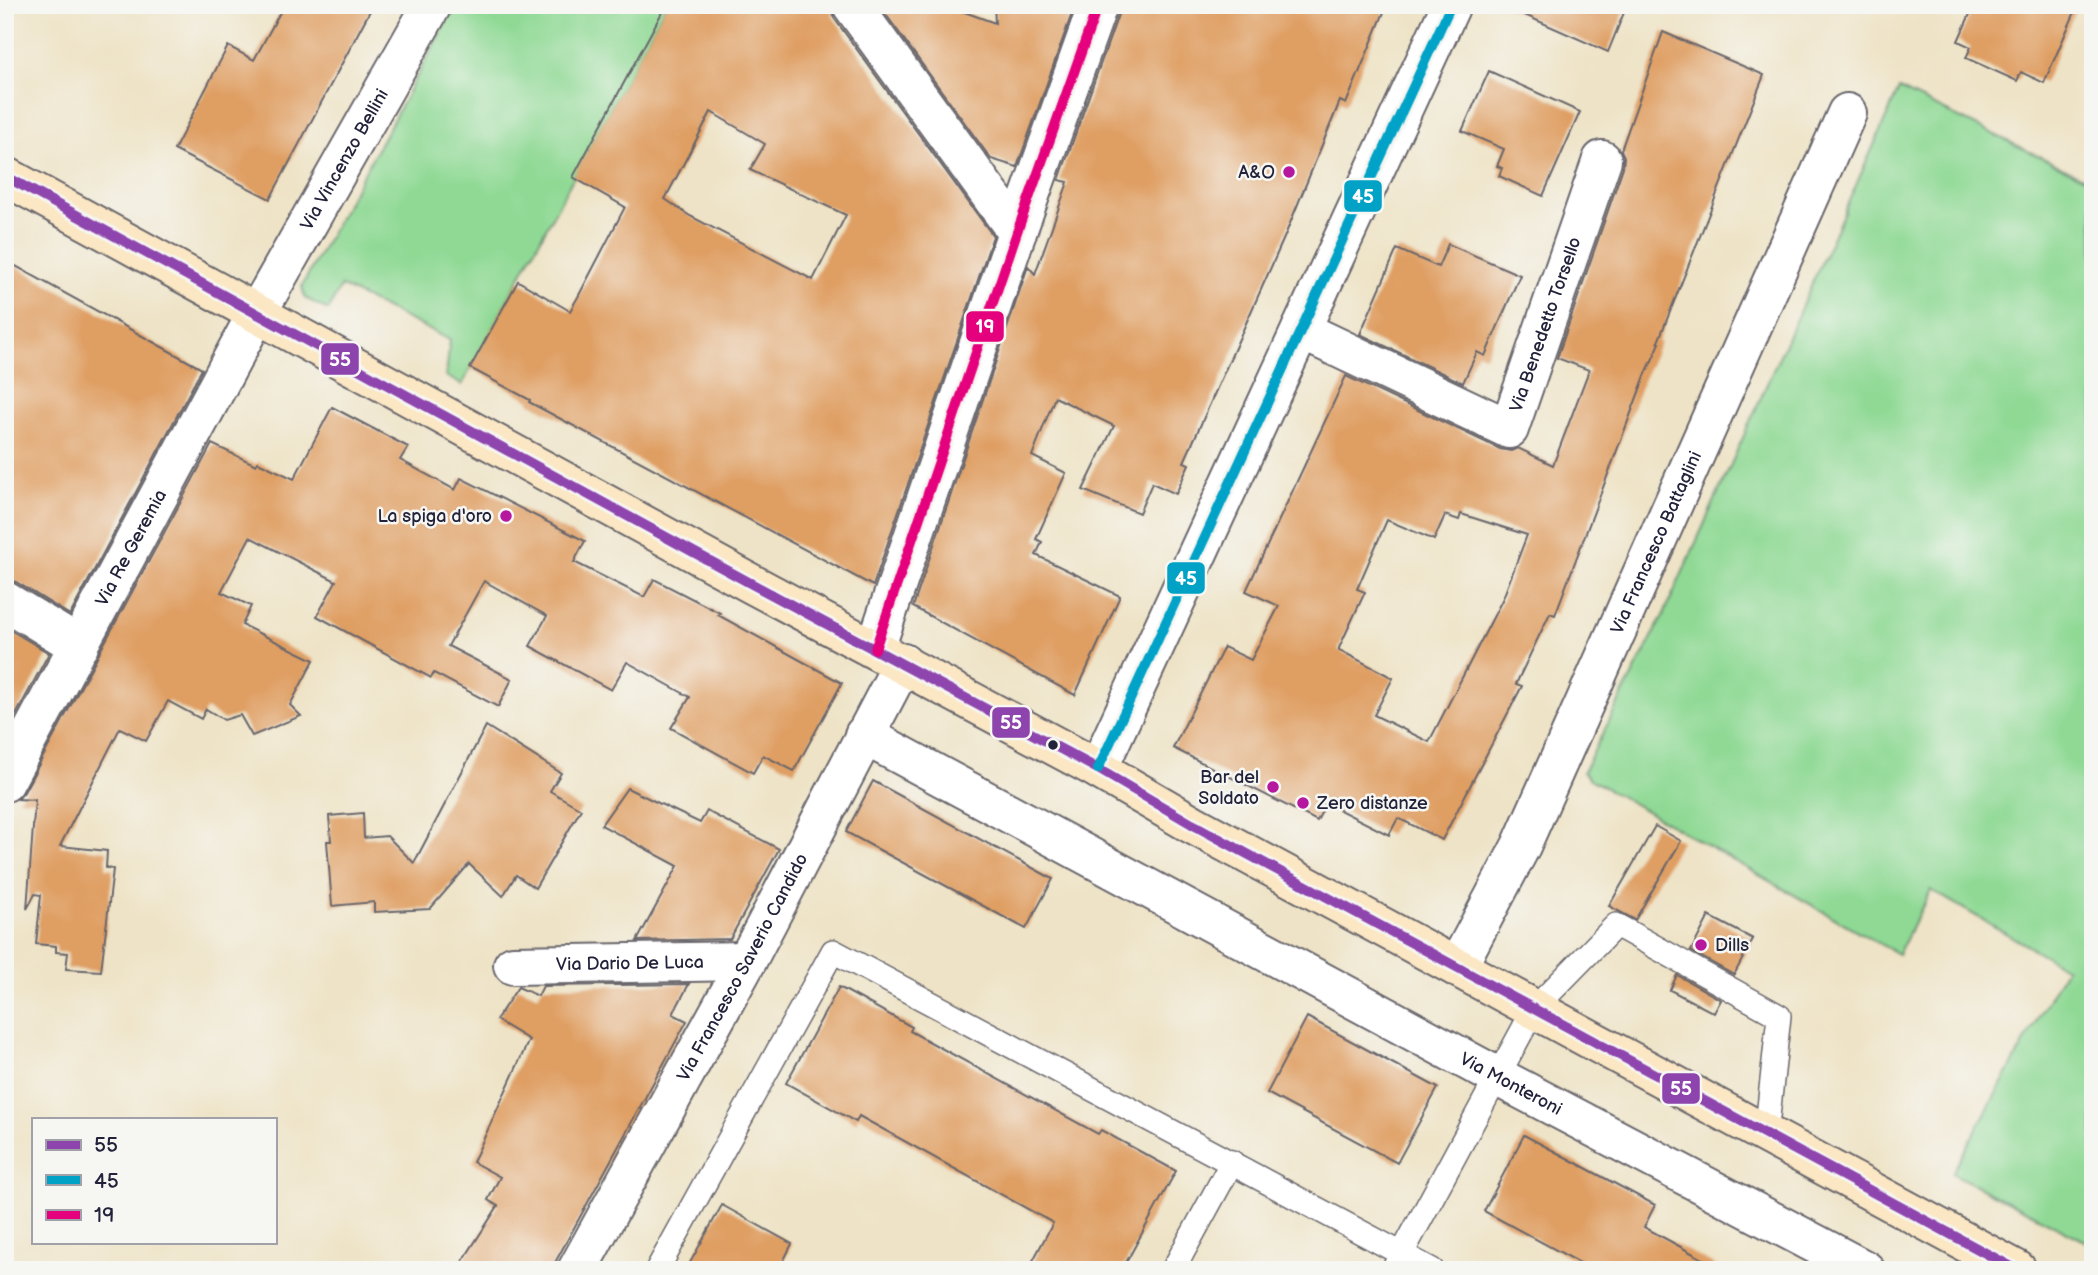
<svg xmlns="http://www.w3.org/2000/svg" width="2098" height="1275" font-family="'Balsamiq Sans',sans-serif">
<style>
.green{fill:#8fd994;stroke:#587e68;stroke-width:2}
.building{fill:#df9e62;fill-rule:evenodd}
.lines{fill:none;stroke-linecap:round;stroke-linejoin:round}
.lane-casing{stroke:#69666c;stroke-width:26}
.street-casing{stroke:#69666c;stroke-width:42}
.secondary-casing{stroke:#69666c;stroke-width:42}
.lane{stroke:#fff;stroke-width:23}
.street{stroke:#fff;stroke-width:38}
.secondary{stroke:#fbe7c3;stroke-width:38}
.bus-1-casing{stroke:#f6f6f2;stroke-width:16}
.bus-2-casing{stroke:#f6f6f2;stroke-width:16}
.bus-3-casing{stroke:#f6f6f2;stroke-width:16}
.bus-1{stroke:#8e44ad;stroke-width:10}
.bus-2{stroke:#02a2c7;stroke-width:10}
.bus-3{stroke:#e5007d;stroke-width:10}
.poi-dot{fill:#b5179e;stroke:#f6f6f2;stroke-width:2.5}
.bus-dot{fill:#22223b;stroke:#f6f6f2;stroke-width:2.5}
.labels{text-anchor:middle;stroke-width:5;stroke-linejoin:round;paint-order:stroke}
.street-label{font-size:18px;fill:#22223b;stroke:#f6f6f2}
.poi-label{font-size:18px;fill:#22223b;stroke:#f6f6f2;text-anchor:end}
.line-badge{stroke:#f6f6f2;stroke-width:2.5}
.badge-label{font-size:19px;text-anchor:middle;font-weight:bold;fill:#fff}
</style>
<rect width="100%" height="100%" fill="#f6f6f2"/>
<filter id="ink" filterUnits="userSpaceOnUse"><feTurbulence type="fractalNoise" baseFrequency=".0143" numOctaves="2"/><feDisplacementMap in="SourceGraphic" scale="14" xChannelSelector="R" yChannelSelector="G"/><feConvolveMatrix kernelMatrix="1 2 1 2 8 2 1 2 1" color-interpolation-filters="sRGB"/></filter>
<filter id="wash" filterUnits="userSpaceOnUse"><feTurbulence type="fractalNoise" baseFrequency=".00686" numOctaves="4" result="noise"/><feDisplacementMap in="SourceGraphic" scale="28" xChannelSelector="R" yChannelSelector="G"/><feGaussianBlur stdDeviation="1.57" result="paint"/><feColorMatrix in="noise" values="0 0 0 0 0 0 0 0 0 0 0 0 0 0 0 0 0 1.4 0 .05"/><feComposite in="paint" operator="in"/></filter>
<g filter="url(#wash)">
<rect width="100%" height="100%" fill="#eee3c6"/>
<g class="green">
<path d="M 456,5 L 666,5 L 462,385 L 446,376 L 450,340 L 341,286 L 328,310 L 305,298 L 302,286 Z"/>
<path d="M 1899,89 L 2093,182 L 2093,1245 L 1952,1173 L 2066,968 L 1931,890 L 1898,954 L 1590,779 L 1583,772 L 1664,614 Z"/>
</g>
<g id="blocks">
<g class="building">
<path d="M 284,5 L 373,5 L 270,199 L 174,150 L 228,46 L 254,60 Z"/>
<path d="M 666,5 L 830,5 L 834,18 L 993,236 L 873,586 L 529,402 L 530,400 L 470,368 L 518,281 L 570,311 L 578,297 L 625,207 L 573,177 ZM 711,112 L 765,144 L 750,170 L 846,215 L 813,280 L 690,216 L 665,199 Z"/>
<path d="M 879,5 L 945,5 L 995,23 L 994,5 L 1075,5 L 1017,167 L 991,159 Z"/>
<path d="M 1119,5 L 1387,5 L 1346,104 L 1340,101 L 1284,238 L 1184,462 L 1189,464 L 1176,494 L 1152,483 L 1139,513 L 1083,490 L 1114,426 L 1055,397 L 1032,456 L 1066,473 L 1036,539 L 1042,542 L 1036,555 L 1120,596 L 1075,695 L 913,607 L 1028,266 L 1035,274 L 1068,182 L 1059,180 L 1119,12 Z"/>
<path d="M 1502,5 L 1627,5 L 1608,52 Z"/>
<path d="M 1974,5 L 2078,5 L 2044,83 L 2021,72 L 2017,81 L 1966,58 L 1971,47 L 1958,41 Z"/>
<path d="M 1663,32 L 1764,75 L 1658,342 L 1660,343 L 1645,376 L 1555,615 L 1550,613 L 1516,684 L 1522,686 L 1442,840 L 1398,818 L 1389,835 L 1326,803 L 1317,821 L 1173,748 L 1224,647 L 1251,660 L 1279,606 L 1246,591 L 1346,376 L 1500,449 L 1511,451 L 1518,448 L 1553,465 L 1589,370 L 1557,358 L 1623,167 L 1624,157 L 1621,150 ZM 1461,514 L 1527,535 L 1503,598 L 1429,742 L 1374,715 L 1393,678 L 1339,650 L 1339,648 L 1365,592 L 1357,589 L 1387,520 L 1434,540 L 1445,515 L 1459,520 Z"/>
<path d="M 1489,71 L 1580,112 L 1543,196 L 1499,176 L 1502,168 L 1497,166 L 1504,149 L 1462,131 Z"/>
<path d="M 1448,244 L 1520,275 L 1485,356 L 1477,352 L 1463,383 L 1360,334 L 1397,249 L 1438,267 Z"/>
<path d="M 5,260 L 202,369 L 70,615 L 16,582 L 5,579 Z"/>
<path d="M 332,407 L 408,447 L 400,460 L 455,490 L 461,478 L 585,541 L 574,562 L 644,597 L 654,579 L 720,613 L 718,615 L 842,683 L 794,771 L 763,755 L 753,773 L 671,728 L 690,697 L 627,662 L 611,690 L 530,646 L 547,616 L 484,581 L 448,646 L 512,679 L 498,707 L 434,673 L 431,678 L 317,616 L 336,581 L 250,537 L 221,592 L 251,606 L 242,625 L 314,660 L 290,705 L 301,716 L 252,736 L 240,715 L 224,720 L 206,709 L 201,719 L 168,701 L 146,741 L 120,728 L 60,846 L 107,851 L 106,868 L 113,869 L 101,971 L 66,969 L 68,953 L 56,952 L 56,946 L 36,944 L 41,895 L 35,894 L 27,909 L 35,800 L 18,799 L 24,792 L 212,444 L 256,465 L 258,462 L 294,479 Z"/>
<path d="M 5,627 L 49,653 L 16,715 L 5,709 Z"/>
<path d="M 486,726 L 561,773 L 550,791 L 581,809 L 535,888 L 516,875 L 503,896 L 469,864 L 430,909 L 374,912 L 374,902 L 332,906 L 327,841 L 331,841 L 329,816 L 363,813 L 364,838 L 387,836 L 414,863 Z"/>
<path d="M 873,781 L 1053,879 L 1026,929 L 846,832 Z"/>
<path d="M 627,788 L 700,823 L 707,811 L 779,849 L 730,939 L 637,941 L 678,866 L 601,825 Z"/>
<path d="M 1655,826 L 1681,841 L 1635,920 L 1609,906 Z"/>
<path d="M 1709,916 L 1753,939 L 1734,975 L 1691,951 Z"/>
<path d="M 1677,975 L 1721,1000 L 1714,1013 L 1670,990 Z"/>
<path d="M 689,984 L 673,1014 L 687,1021 L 551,1270 L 457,1270 L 498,1206 L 488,1200 L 500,1177 L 473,1162 L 529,1040 L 496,1020 L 518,987 L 538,996 L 543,986 Z"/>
<path d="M 839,987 L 912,1027 L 910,1031 L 1098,1134 L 1101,1130 L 1176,1171 L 1122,1270 L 1028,1270 L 1053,1223 L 859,1116 L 856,1122 L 786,1083 Z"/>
<path d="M 1307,1017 L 1438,1088 L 1397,1163 L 1267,1093 Z"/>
<path d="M 1524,1135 L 1655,1205 L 1644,1227 L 1723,1270 L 1593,1270 L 1484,1211 Z"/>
<path d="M 722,1205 L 792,1244 L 779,1270 L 686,1270 Z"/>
</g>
</g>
</g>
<g filter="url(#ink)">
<use href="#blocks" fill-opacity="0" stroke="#69666c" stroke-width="2"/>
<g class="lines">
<g class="lane-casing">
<g id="lane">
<path d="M 657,1270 L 833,951 L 1432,1270"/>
<path d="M 1173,1270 L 1232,1162"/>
<path d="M 1393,1270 L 1534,1009 L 1616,925 L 1779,1016 L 1766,1135"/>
</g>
</g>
<g class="street-casing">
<g id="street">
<path d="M 852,5 L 1017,232"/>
<path id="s1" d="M 1301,330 L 1509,429 L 1602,160"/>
<path d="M 5,601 L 79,646"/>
<path d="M 875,649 L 1017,232 L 1098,5"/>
<path id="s2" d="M 864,735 L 1498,1077 L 1865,1270"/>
<path d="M 1098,769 L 1451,5"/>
<path id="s3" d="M 5,782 L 257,313 L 432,5"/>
<path id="s4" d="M 513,965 L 747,961"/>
<path id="s5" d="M 1457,967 L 1521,846 L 1847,113"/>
<path id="s6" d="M 577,1270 L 747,961 L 903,663"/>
</g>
</g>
<g class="secondary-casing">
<path id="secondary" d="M 5,176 L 752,584 L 1098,769 L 1192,824 L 2017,1270"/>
</g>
<use href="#lane" class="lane"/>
<use href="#street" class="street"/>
<use href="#secondary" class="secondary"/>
<g class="bus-1-casing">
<path id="bus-1" d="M 5,176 L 752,584 L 1098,769 L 1192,824 L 2017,1270"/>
</g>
<g class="bus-2-casing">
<path id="bus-2" d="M 1098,769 L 1451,5"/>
</g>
<g class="bus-3-casing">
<path id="bus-3" d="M 875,649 L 1017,232 L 1098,5"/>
</g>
<use href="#bus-1" class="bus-1"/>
<use href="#bus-2" class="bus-2"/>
<use href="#bus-3" class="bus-3"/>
</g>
</g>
<g class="poi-dot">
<circle cx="1289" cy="172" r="7"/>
<circle cx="506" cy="516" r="7"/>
<circle cx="1273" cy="787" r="7"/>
<circle cx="1303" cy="803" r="7"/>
<circle cx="1701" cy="945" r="7"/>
</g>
<circle class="bus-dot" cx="1053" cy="745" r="6"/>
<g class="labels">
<g class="street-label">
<text dy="6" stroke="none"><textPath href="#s3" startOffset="709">Via Vincenzo Bellini</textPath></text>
<text dy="6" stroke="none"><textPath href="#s1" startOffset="341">Via Benedetto Torsello</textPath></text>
<text dy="6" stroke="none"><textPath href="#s5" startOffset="469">Via Francesco Battaglini</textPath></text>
<text dy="6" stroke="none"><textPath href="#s3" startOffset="266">Via Re Geremia</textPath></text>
<text dy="6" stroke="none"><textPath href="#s4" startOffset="117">Via Dario De Luca</textPath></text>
<text dy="6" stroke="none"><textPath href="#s6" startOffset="345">Via Francesco Saverio Candido</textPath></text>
<text dy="6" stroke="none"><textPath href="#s2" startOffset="735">Via Monteroni</textPath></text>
</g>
<g class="poi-label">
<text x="1275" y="178">A&amp;O</text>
<text x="492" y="522">La spiga d'oro</text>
<text x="1259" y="783">Bar del<tspan x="1259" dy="21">Soldato</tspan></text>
<text x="1317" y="809" text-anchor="start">Zero distanze</text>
<text x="1715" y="951" text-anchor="start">Dills</text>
</g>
</g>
<g class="line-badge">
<rect x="1343" y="179" width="40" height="34" rx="7" fill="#02a2c7"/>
<rect x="965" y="310" width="40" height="33" rx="7" fill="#e5007d"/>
<rect x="320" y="342" width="40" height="34" rx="7" fill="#8e44ad"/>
<rect x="1166" y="561" width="40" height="34" rx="7" fill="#02a2c7"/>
<rect x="991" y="706" width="40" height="33" rx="7" fill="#8e44ad"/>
<rect x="1661" y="1072" width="40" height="33" rx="7" fill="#8e44ad"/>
</g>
<g class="badge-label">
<text x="1363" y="203">45</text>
<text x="985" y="333">19</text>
<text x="340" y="366">55</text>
<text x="1186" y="585">45</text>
<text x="1011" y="729">55</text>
<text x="1681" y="1095">55</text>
</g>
<rect width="2098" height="1275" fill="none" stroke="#f6f6f2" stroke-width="28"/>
<rect x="32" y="1118" width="245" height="126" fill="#f6f6f2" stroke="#a1a1a9" stroke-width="2"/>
<rect x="46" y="1140" width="35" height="10" fill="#8e44ad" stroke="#a1a1a9" stroke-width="2"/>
<text x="94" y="1152" font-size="21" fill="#22223b">55</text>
<rect x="46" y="1175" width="35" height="10" fill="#02a2c7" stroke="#a1a1a9" stroke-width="2"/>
<text x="94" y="1188" font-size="21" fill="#22223b">45</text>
<rect x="46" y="1210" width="35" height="10" fill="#e5007d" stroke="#a1a1a9" stroke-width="2"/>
<text x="94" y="1222" font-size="21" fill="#22223b">19</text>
</svg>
